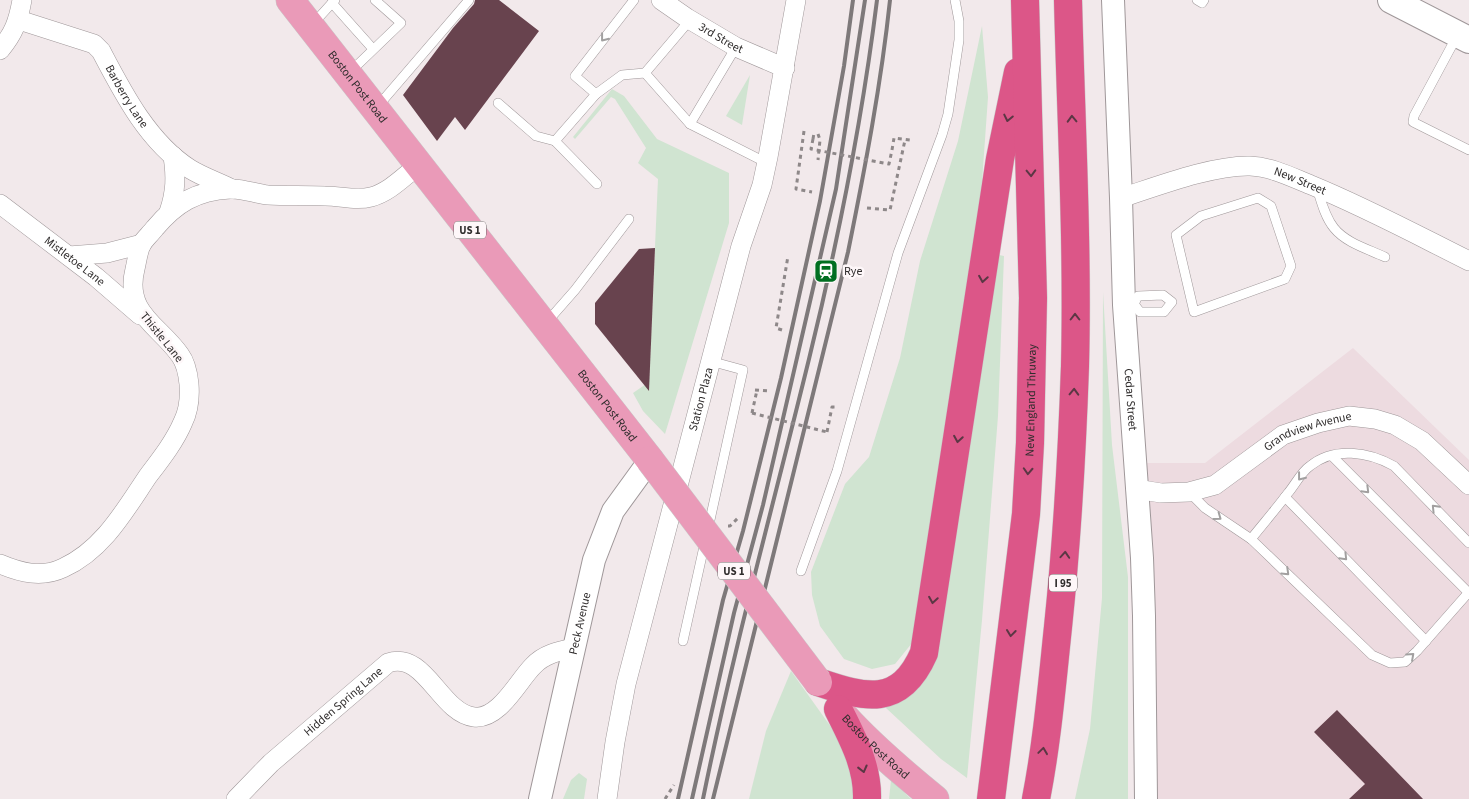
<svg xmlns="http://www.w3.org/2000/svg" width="1469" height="799" font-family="'Source Sans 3',sans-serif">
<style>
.built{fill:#eddbe0}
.green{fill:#d0e4d1}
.building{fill:#68434e}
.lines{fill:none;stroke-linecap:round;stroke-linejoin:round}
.service-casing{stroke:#9f9799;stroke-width:10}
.minor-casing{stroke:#9f9799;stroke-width:20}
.tertiary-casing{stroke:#9f9799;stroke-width:24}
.secondary-casing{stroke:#9f9799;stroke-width:28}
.primary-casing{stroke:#c9c8c8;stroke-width:29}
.motorway-casing{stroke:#c9c8c8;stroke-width:29}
.path{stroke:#8e8889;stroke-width:3;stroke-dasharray:4 4;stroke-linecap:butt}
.service{stroke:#fff;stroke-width:9}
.minor{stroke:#fff;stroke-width:19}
.tertiary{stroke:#fff;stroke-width:22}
.secondary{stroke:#fff;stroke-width:26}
.primary{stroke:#ea9ab8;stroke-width:28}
.motorway{stroke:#dc5688;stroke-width:28}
.rail{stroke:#7e797a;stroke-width:4}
.primary-bridge-casing{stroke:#c9c8c8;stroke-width:29;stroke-linecap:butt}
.path-bridge{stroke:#8e8889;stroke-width:3;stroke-dasharray:4 4;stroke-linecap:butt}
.primary-bridge{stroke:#ea9ab8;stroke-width:28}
.oneway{stroke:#a2a0a0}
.oneway2{stroke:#5b3744}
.labels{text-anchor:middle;stroke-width:5;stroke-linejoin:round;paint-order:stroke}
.shield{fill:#fef7f9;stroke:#6e6a6a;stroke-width:1}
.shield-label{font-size:11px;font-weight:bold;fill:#302d2d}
.street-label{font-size:12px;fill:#302d2d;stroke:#fef7f9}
.poi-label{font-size:12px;fill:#302d2d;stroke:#fef7f9;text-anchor:start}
</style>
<rect width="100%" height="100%" fill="#f2e9eb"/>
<path class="built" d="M 1353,348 L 1469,460 L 1469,799 L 1153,799 L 1143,463 L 1205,463 Z"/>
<g class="green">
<path d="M 982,26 L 988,97 L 982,182 L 970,297 L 912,643 L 895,664 L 872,669 L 844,659 L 820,626 L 812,595 L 811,572 L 845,484 L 869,457 L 900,358 L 920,261 L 958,141 Z"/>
<path d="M 750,75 L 742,125 L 726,116 Z"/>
<path d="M 612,89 L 624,96 L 657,139 L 729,173 L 729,223 L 665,434 L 643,411 L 633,393 L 649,382 L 658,179 L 638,163 L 646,148 L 615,99 L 611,97 L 575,139 L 573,137 Z"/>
<path d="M 999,255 L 1004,256 L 998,416 L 982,620 L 967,778 L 941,759 L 886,708 L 884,701 L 925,677 L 938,655 Z"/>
<path d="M 1103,292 L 1112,445 L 1128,577 L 1128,799 L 1075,799 L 1090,729 L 1102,598 Z"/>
<path d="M 791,671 L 856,762 L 859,799 L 749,799 L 766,731 Z"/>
<path d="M 579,773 L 587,779 L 584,799 L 563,799 L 571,780 Z"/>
<path d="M 891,780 L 911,799 L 889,799 Z"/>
</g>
<g class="building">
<path d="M 475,0 L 499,0 L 539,31 L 465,130 L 455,117 L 437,141 L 403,95 L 453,28 L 474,4 Z"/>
<path d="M 655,248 L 649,391 L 595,324 L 595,303 L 639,249 Z"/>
<path d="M 1337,710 L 1423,799 L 1349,799 L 1365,784 L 1314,732 Z"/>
</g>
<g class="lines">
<g class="service-casing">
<g id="service">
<path d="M 335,0 L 332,3 L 373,49"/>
<path d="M 634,0 L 575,76 L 596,94 L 622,75 L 645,73"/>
<path d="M 1197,0 L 1202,3 L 1204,0"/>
<path d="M 690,20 L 645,73 L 690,124 L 767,163"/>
<path d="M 312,25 L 332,3"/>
<path d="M 1457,36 L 1414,116 L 1413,122 L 1469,150"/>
<path d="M 350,72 L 401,23 L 375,0"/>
<path d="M 596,94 L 555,141 L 597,184"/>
<path d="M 498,103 L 536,136 L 555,141"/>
<path d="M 378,106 L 469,0"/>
<path d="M 690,124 L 736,47"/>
<path d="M 1317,188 C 1321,201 1325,217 1334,228 C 1346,243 1368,249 1385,257"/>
<path d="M 1258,198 L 1271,206 L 1291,266 L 1285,279 L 1194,312 L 1176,235 L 1201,216 Z"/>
<path d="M 1163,295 L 1172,302 L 1164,312 L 1140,312 L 1134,304 L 1138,296 Z"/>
<path d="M 546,323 L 575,290 L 629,219"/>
<path d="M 1332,456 L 1469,593"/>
<path d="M 1189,492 L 1205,508 L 1251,539 L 1372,655 L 1390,663 L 1405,662 L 1417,651 L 1469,592"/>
<path d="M 1285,497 L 1426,641"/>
<path d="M 708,529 L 743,370 L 710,361"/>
<path d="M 1251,539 C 1263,524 1276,509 1288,493 C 1295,485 1301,472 1310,466 C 1334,446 1369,452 1394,466 L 1469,543"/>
<path d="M 801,571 L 837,471 L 898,253 L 942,135 L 948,114 L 959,40 L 959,21 L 955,0"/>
<path d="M 683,641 L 705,542"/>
</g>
</g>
<g class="minor-casing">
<g id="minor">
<path id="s1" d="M 661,0 L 687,18 L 736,47 L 785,68"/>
<path id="s2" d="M 19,20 L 94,44 L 101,51 C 123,93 148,142 190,169 C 203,177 218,182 232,189"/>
<path d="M 0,50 C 14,33 18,22 22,0"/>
<path id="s3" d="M 1121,198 C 1158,186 1213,165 1250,166 C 1272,167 1291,177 1311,185 C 1365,207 1417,235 1469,261"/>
<path id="s4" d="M 0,204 L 96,277 L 140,315"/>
<path d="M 169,212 C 176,191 176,177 173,156"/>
<path d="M 69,256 L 107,253 L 142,244"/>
<path id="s5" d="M 1136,489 L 1161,493 L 1189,492 L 1215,485 L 1283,435 L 1318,423 L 1349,416 L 1375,419 L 1395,425 L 1422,441 L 1469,485"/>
<path d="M 0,564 C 21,573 42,578 63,568 C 103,550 125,510 148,476 C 161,459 175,441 183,422 C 189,410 190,397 189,384 C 188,374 186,363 180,355 C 159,325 124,313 135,269 C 137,261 138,250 142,243 C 146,238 151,233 155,228 C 176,203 196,191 230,189 C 242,188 256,194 268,195 C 287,196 306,195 325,196 C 341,196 356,201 371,197 C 390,192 404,176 419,165"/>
<path id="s6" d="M 236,799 L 271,763 L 388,663 C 425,650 440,713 474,717 C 499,720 518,681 533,666 C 544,654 559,651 574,648"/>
<path id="s7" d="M 607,799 L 615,742 L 626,684 L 741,246 L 762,185 L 768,157 L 796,0"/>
</g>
</g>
<g class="tertiary-casing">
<g id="tertiary">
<path id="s8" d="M 1113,0 L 1121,198 L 1124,305 L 1142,558 L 1144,616 L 1146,799"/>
<path id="s9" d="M 540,799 L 594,560 L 613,511 L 650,460"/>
</g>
</g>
<g class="secondary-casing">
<path id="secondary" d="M 1391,0 L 1469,40"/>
</g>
<g class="primary-casing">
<g id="primary">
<path id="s10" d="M 290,0 L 650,460"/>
<path id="s11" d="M 844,716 C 872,747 903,773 935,799"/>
</g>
</g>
<g class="motorway-casing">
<g id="motorway">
<path d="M 818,682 C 865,698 900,708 924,653 L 1000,159 L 1018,72"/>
<path d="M 838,709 C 852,737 868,766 867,799"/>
<path id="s12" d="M 991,799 L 1026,514 L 1030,443 L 1033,298 L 1025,0"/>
<path d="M 1036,799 C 1047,743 1052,684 1058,627 C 1067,541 1072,453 1075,366 C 1078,244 1071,122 1068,0"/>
</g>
</g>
<g class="path">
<path d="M 804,131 L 796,189 L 812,192"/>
<path d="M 818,134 L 820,140 L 818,160"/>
<path d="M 813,139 L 814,133"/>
<path d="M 892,150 L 894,138 L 910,140"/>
<path d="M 867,208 L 890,210 L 905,140"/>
<path d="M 782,330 L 776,328 L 788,256"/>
<path d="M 755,390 L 769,391"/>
<path d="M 752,413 L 757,390"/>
<path d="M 827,432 L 832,407 L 837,407"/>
<path d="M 728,526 L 730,526 L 739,517"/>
<path d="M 665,799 L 674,785"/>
</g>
<use href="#service" class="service"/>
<use href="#minor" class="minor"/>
<use href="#tertiary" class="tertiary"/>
<use href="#secondary" class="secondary"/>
<use href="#primary" class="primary"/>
<use href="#motorway" class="motorway"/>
<g class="rail">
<path d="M 678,799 L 723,600 L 743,531 L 781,378 L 820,201 L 844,66 L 853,0"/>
<path d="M 692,799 L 734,613 L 763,505 L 836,189 L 865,0"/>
<path d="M 703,799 C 733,651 773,506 809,359 C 838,241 862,121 877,0"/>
<path d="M 713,799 L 848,252 C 865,168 881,85 890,0"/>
</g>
<g class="primary-bridge-casing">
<path id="primary-bridge" d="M 650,460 L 818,682"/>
</g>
<g class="path-bridge">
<path d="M 813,139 L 811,149 L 889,164 L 892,150"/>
<path d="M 752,413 L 827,432"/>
</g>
<use href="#primary-bridge" class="primary-bridge"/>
</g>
<defs><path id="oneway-chevron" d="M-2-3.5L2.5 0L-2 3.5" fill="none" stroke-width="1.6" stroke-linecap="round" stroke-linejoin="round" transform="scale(1.25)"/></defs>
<g class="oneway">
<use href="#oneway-chevron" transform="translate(604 38) rotate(128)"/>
<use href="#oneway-chevron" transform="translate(1301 477) rotate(128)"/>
<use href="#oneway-chevron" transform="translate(1366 490) rotate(45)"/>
<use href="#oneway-chevron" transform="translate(1435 508) rotate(-134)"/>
<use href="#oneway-chevron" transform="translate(1218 517) rotate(36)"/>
<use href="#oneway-chevron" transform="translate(1344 557) rotate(46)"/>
<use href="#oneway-chevron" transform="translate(1286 572) rotate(44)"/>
<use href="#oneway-chevron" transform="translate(1411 656) rotate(-42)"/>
</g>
<g class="oneway2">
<use href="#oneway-chevron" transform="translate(1008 118) rotate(102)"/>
<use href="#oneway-chevron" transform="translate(1072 119) rotate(-92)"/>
<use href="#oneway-chevron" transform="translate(1031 173) rotate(88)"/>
<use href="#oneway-chevron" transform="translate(983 279) rotate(99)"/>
<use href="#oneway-chevron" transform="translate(1075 317) rotate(-90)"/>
<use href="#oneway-chevron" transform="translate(1074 392) rotate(-88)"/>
<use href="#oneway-chevron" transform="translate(958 439) rotate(99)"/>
<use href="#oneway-chevron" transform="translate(1028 471) rotate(93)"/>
<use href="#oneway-chevron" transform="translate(1065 555) rotate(-86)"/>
<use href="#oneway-chevron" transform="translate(933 600) rotate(99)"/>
<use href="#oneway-chevron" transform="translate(1011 633) rotate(97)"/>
<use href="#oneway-chevron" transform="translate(1043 751) rotate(-82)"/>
<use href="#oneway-chevron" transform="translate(863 769) rotate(76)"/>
</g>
<defs>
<g id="station-square" transform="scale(1.25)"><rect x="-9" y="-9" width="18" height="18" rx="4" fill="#006f21" stroke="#fef7f9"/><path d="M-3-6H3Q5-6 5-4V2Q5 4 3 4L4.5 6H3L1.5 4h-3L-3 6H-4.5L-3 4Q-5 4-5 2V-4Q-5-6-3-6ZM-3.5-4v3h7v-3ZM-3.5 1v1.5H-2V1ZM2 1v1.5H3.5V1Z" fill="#fff"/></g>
</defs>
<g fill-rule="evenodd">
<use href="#station-square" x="826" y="271"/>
</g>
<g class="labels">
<g class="shield">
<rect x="454" y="221.5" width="32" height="17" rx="4"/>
<rect x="718" y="562.5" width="32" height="17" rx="4"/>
<rect x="1049" y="574.5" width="28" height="17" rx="4"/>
</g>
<g class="shield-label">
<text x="470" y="234">US 1</text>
<text x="734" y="575">US 1</text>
<text x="1063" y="587">I 95</text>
</g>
<g class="street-label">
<text dy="4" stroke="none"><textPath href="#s1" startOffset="71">3rd Street</textPath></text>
<text dy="4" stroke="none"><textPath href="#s10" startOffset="110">Boston Post Road</textPath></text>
<text dy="4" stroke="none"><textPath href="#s2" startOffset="141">Barberry Lane</textPath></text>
<text dy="4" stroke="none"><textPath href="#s3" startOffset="186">New Street</textPath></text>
<text dy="4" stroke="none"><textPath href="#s4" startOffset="94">Mistletoe Lane</textPath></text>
<text transform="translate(162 337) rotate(51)" y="4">Thistle Lane</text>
<text dy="4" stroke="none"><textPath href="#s7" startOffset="411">Station Plaza</textPath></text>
<text dy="4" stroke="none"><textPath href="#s8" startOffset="400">Cedar Street</textPath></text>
<text dy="4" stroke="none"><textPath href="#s12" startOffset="401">New England Thruway</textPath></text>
<text dy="4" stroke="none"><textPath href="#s10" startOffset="515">Boston Post Road</textPath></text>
<text dy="4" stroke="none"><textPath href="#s5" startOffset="189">Grandview Avenue</textPath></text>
<text dy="4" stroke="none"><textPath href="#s9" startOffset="180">Peck Avenue</textPath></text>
<text dy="4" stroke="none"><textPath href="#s6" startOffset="145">Hidden Spring Lane</textPath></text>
<text dy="4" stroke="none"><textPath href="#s11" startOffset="44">Boston Post Road</textPath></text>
</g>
<g class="poi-label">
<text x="844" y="275">Rye</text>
</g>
</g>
</svg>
